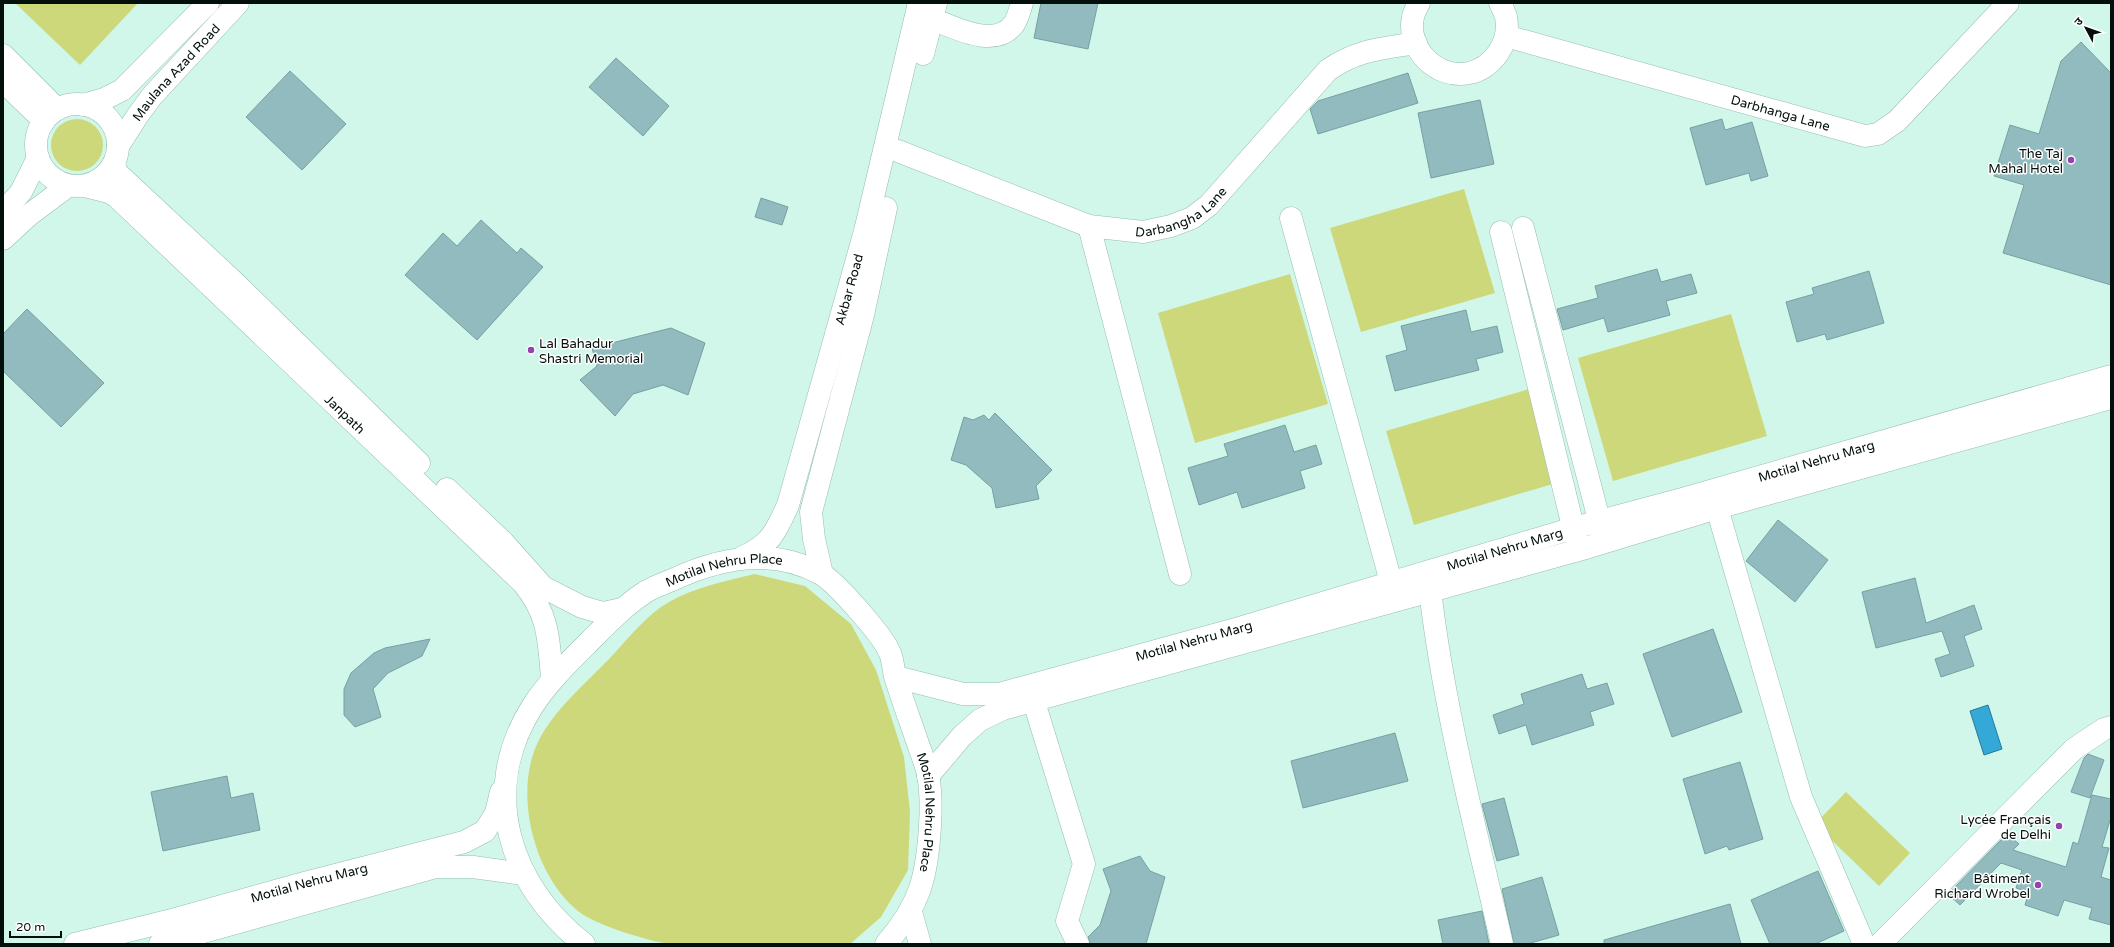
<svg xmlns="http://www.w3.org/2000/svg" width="2114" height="947" font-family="'Varela Round','Noto Sans Devanagari',sans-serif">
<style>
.green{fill:#cdd87b}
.water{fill:#34a8d7;stroke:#257a9a}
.building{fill:#91bbbe;stroke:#77a0a3}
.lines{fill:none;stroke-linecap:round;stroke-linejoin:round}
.minor-casing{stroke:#97bdb0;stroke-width:23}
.major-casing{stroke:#97bdb0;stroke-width:23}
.minor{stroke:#fff;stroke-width:22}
.major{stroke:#fff;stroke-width:22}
.poi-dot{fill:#9541b0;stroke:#fff;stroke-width:1.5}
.labels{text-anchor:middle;stroke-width:3;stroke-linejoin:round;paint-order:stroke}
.street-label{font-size:13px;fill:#030f0a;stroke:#fff}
.poi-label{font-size:13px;fill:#030f0a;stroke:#fff;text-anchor:end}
</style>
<rect width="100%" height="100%" fill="#d0f7e9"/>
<g class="green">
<path d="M 15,3 L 138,3 L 80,65 Z"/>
<circle cx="77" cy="145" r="26"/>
<path d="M 1464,189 L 1495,293 L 1361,332 L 1330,228 Z"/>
<path d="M 1290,274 L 1328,404 L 1195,443 L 1158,313 Z"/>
<path d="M 1731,314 L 1767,436 L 1613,481 L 1578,358 Z"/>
<path d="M 1529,389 L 1556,483 L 1414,525 L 1386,431 Z"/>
<path d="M 755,574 L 805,586 L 851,624 L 876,670 L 904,757 L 910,812 L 908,870 L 881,917 L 850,944 C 809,944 768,944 726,944 C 708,944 688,946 670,944 C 648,941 600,926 582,914 C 534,880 512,792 539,740 C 555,709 585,684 610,658 C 628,639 646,615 669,602 C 695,587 726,581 755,574 Z"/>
<path d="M 1846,792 L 1910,853 L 1879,886 L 1815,824 Z"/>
</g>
<path class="water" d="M 1988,705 L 2002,749 L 1984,755 L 1970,711 Z"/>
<g class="building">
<path d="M 1041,3 L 1098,3 L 1088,49 L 1034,38 Z"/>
<path d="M 2081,42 L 2111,73 L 2111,285 L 2003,253 L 2024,185 L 1994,176 L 2010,125 L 2039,134 L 2061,61 Z"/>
<path d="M 616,58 L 669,106 L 643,136 L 589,87 Z"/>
<path d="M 290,71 L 346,124 L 302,170 L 246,117 Z"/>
<path d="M 1408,73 L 1418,103 L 1318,134 L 1310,109 L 1318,101 Z"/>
<path d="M 1480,100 L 1494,164 L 1431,178 L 1418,113 Z"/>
<path d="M 1722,119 L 1725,130 L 1752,122 L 1768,176 L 1751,181 L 1749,173 L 1706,185 L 1690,128 Z"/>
<path d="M 761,198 L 788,207 L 782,225 L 755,217 Z"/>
<path d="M 481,220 L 517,253 L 521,248 L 543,267 L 477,340 L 405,275 L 443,233 L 457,246 Z"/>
<path d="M 1657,269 L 1661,282 L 1691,274 L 1697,293 L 1666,301 L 1670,315 L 1608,332 L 1604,318 L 1563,330 L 1557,309 L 1598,298 L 1595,286 Z"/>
<path d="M 1869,271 L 1884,323 L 1827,340 L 1825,334 L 1797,342 L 1786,302 L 1814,294 L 1812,288 Z"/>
<path d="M 27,309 L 104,383 L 61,427 L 3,371 L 3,334 Z"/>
<path d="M 1466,310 L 1471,332 L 1497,326 L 1503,352 L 1476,359 L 1479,370 L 1395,391 L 1386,356 L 1407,350 L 1401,326 Z"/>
<path d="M 671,328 L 705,343 L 688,395 L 663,385 L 633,394 L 615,416 L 580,380 L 597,366 L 592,348 Z"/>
<path d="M 995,413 L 1052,470 L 1036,486 L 1039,499 L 996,508 L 992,488 L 966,465 L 951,460 L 964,417 L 973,420 L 984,415 L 989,420 Z"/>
<path d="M 1285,425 L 1294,452 L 1316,445 L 1322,464 L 1300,471 L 1305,488 L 1242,508 L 1237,492 L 1199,505 L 1188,468 L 1228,456 L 1224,444 Z"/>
<path d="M 1778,520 L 1828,560 L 1795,602 L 1746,561 Z"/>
<path d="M 1915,578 L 1926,623 L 1974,605 L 1982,629 L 1964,636 L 1974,666 L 1941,677 L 1935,659 L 1950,654 L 1942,631 L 1876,648 L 1862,592 Z"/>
<path d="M 1713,629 L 1742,712 L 1672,737 L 1643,654 Z"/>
<path d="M 430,639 L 422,656 L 388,673 L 373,689 L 381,717 L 355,727 L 344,715 L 344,689 L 351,673 L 374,653 L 385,648 Z"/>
<path d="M 1582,674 L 1587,689 L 1607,683 L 1614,704 L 1590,712 L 1594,725 L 1532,745 L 1526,725 L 1499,734 L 1493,715 L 1524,704 L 1521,694 Z"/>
<path d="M 1395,733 L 1408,781 L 1303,808 L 1291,761 Z"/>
<path d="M 2088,754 L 2104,760 L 2090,798 L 2071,792 L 2084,758 Z"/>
<path d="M 1740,762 L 1763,839 L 1729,850 L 1727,846 L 1705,854 L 1683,779 Z"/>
<path d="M 227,776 L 231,798 L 253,793 L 260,830 L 163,851 L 151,792 Z"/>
<path d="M 2092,795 L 2111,799 L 2111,817 L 2102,847 L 2109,848 L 2101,877 L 2111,880 L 2111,925 L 2089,919 L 2092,908 L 2064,900 L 2058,916 L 2025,905 L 2029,892 L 2016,888 L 2022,870 L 2001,863 L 1960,905 L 1948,894 L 2007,834 L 2019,844 L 2013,850 L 2066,867 L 2073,842 L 2078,844 Z"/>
<path d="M 1504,798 L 1519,855 L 1497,861 L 1482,804 Z"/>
<path d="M 1140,856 L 1150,871 L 1165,877 L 1146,944 L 1090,944 L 1088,937 L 1100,925 L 1111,891 L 1103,869 Z"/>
<path d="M 1818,871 L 1844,931 L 1815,944 L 1770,944 L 1751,900 Z"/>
<path d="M 1542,877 L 1559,935 L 1527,944 L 1514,944 L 1502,889 Z"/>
<path d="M 1730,904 L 1741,944 L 1604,944 L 1604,940 Z"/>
<path d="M 1482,911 L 1489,944 L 1443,944 L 1438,920 Z"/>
</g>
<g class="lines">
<g class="minor-casing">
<g id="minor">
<path d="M 1419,3 C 1417,7 1414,12 1413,17 C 1406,49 1437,80 1469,73 C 1493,68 1511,42 1506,17 C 1505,13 1502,7 1500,3"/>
<path d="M 932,19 C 954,27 995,50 1014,24 C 1018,18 1020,9 1022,3"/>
<path id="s1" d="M 1506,36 L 1865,136 L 1878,134 L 1897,121 L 2008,3"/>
<path id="s2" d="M 898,151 L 1089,226 L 1143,232 L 1171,226 L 1192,218 L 1209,205 L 1328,70 C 1359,49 1381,49 1416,43"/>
<path d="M 1291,218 L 1396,600"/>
<path d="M 1089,226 L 1180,574"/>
<path d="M 1523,228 L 1604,539"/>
<path d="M 1501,232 L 1578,547"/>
<path d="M 1717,508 L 1801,797 L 1864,944"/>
<path d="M 1430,590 C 1444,710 1475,826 1502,944"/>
<path d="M 1034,702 L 1084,864 L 1067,921 L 1078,944"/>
<path d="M 1880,944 L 2074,749 L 2104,729 L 2111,727"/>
</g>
</g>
<g class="major-casing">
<g id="major">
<path d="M 923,54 L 936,3"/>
<path d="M 3,55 L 57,109"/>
<path d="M 3,81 L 44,121"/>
<circle cx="77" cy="145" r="41"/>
<path d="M 83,105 L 104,99 L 122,90 L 208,3"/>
<path id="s3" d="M 118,146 L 138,115 L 152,96 L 238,3"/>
<path d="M 114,163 L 116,172 L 235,283 L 419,463"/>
<path id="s4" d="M 85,186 L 109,192 L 117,197 L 523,583 C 549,614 549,641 552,679"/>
<path d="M 3,212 L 21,192 L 38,158"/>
<path d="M 3,239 L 29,215 L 68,186"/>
<path d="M 447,489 L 503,542 L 543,587 L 582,607 L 603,613 L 622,609"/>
<path id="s5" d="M 743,557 C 772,543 775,533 788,505 L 865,231 L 919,3"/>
<path d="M 822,574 L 814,539 L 811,512 L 863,315 L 886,208"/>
<path id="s6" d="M 896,677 L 963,694 L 999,694 L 1239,628 L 1574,528 L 1682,499 L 2111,376"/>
<path d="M 928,776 L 962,736 L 980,720 L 1003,709 L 1579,550 L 1717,508 L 2111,398"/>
<path d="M 911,912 L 920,944"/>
<path id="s7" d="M 75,944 L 168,921 L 304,883 L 464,842 L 485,831 L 496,813 L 501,792"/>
<path d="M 160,944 L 436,867 L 473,867 L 523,874"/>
<path id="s8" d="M 584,944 C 509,886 479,791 532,707 C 548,682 569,662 590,641 C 607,624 624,606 644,593 C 652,587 663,584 672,580 C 719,558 773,547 821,574 C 836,582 882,635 889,651 C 893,658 893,668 895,676 C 901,696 908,715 915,735 C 919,748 925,761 928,774 C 931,791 931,810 930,826 C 927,877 920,905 886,944"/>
</g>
</g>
<use href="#minor" class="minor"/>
<use href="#major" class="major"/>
</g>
<g class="poi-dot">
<circle cx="2071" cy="160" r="4"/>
<circle cx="531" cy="350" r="4"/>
<circle cx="2059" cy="826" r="4"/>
<circle cx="2038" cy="885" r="4"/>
</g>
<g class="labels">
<g class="street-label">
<text dy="5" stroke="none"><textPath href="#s3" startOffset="94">Maulana Azad Road</textPath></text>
<text dy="5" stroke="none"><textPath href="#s1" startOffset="285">Darbhanga Lane</textPath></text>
<text dy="5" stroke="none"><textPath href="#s2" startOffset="303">Darbangha Lane</textPath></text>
<text dy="5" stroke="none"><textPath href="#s5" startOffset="295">Akbar Road</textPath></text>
<text dy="5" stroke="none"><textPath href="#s4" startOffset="349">Janpath</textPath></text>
<text dy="5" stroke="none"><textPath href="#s6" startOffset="955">Motilal Nehru Marg</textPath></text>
<text dy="5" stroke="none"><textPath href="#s6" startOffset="631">Motilal Nehru Marg</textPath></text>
<text dy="5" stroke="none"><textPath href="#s8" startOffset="513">Motilal Nehru Place</textPath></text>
<text dy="5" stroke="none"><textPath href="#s6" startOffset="307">Motilal Nehru Marg</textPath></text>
<text dy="5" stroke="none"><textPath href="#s8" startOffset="885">Motilal Nehru Place</textPath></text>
<text dy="5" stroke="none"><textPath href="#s7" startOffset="242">Motilal Nehru Marg</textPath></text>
</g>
<g class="poi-label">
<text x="2063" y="158">The Taj<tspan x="2063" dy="15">Mahal Hotel</tspan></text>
<text x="539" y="348" text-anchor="start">Lal Bahadur<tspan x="539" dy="15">Shastri Memorial</tspan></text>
<text x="2051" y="824">Lycée Français<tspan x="2051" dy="15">de Delhi</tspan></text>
<text x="2030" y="883">Bâtiment<tspan x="2030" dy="15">Richard Wrobel</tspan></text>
</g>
</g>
<rect width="2114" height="947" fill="none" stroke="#030f0a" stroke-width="8"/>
<g transform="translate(2086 28) rotate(311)" stroke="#ffffff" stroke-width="3" paint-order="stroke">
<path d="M0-3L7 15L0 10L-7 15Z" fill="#030f0a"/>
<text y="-6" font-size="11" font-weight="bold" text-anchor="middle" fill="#030f0a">उ</text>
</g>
<path d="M10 931v6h51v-6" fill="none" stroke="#030f0a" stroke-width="2"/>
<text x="16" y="931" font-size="12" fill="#030f0a" stroke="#ffffff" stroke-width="3" paint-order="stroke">20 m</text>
</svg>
